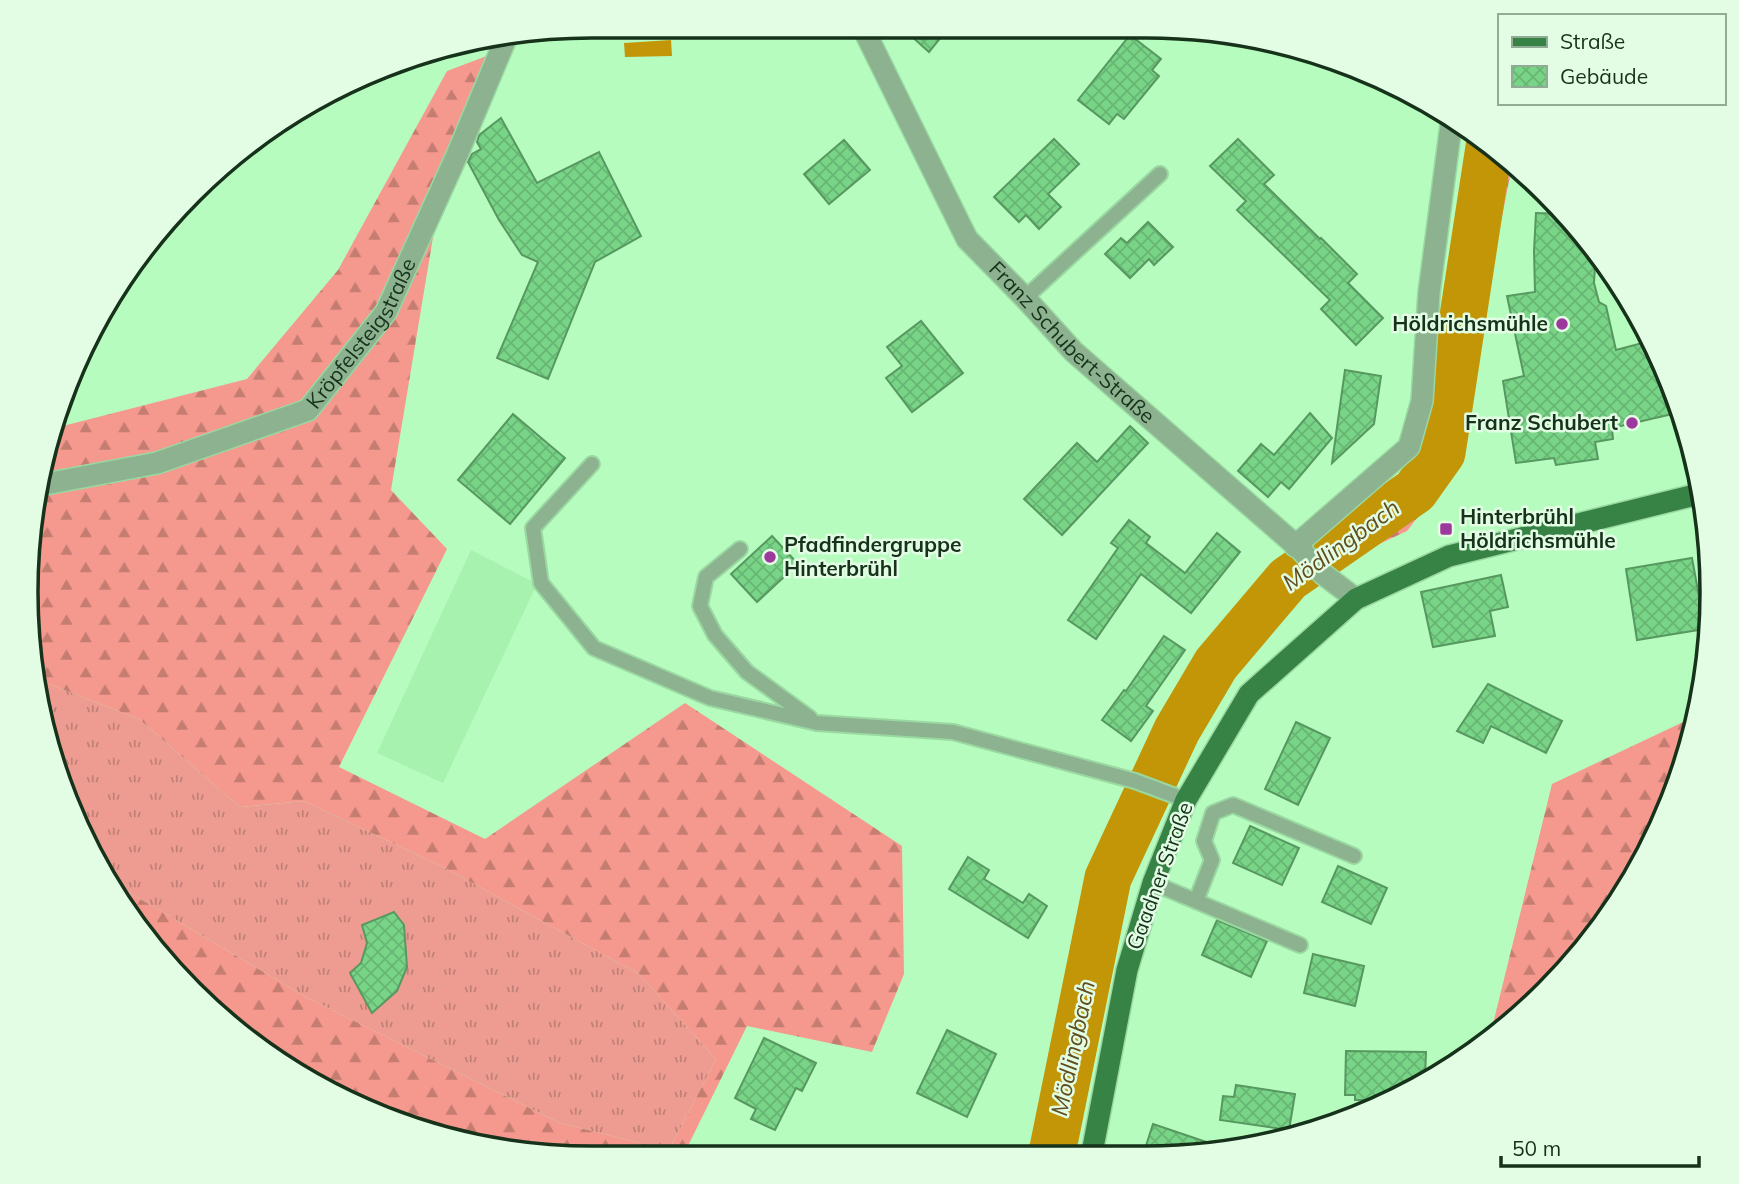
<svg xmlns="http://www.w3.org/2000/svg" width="1739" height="1184" font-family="Mulish,sans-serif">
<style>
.built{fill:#a7f2af}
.grass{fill:url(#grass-tufts)}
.forest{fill:url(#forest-firs)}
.water{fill:#c29607}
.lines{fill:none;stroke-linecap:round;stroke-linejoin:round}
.river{stroke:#c29607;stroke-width:47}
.building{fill:url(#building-cross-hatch);stroke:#579860;stroke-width:2}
.service-casing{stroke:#9ad8a1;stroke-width:18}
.minor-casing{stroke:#9ad8a1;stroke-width:24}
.primary-casing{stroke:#9ad8a1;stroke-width:24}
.service{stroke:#8cb290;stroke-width:14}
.minor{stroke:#8cb290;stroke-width:21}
.primary{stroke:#378245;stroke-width:21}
.poi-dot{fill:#9d389d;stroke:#e3fde5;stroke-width:2.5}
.labels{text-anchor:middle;stroke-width:5;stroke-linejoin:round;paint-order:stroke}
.poi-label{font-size:21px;font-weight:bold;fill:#17321b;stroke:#e3fde5;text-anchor:end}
.street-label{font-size:21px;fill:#17321b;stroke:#e3fde5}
.water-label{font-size:23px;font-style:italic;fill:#604e1f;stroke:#e3fde5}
.rim{fill:none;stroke:#17321b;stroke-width:3.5}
</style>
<defs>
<pattern id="grass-tufts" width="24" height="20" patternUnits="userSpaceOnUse" patternTransform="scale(1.75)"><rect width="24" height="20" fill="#ee9c92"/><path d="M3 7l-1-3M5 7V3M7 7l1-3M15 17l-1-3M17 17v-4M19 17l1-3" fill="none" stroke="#c08076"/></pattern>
<pattern id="forest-firs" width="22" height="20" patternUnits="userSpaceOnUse" patternTransform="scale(1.75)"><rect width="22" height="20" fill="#f5988d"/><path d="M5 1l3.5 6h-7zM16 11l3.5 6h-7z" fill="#c57d72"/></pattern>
<pattern id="building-cross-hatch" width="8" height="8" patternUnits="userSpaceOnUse" patternTransform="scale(1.75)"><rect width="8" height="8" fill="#78d486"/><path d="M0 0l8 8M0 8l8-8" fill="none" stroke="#67b673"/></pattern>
</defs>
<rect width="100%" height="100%" fill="#b7fcbf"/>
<path class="built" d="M 471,550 L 537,584 L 443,783 L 377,753 Z"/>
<path class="grass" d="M 36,679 L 139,719 L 240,807 L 304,801 L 443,867 L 639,974 L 716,1059 L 669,1150 L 560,1123 L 304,996 L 115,884 L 85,843 L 37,702 Z"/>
<g class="forest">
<path d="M 492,54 L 447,153 L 391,490 L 447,549 L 339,767 L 485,839 L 685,703 L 902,846 L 904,974 L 872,1052 L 747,1026 L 682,1158 L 592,1158 L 562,1155 L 497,1144 L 496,1148 L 481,1147 L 375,1115 L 277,1062 L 192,992 L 115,884 L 304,996 L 560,1123 L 669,1150 L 716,1059 L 639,974 L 443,867 L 304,801 L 240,807 L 139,719 L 36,679 L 31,519 L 55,428 L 247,379 L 338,270 L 447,71 Z"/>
<path d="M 1472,134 L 1512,165 L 1473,369 L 1462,460 L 1407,531 L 1343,561 L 1320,543 L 1377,504 L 1433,438 L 1429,395 Z"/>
<path d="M 1698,715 L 1670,809 L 1617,907 L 1547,992 L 1491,1032 L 1552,784 Z"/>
</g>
<path class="water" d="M 671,40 L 672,56 L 625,57 L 624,43 Z"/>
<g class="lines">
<path class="river" d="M 1051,1158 L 1108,878 L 1177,730 L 1216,664 L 1288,579 L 1415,491 L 1442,453 L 1489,147"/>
</g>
<g class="building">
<path d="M 900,26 L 950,26 L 929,52 Z"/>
<path d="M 1130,35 L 1161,59 L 1152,70 L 1159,76 L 1124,119 L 1117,114 L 1109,124 L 1078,100 Z"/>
<path d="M 501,118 L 537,183 L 599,152 L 641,236 L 595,262 L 548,379 L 497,358 L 538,262 L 522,255 L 499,220 L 468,162 L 472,154 L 481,149 L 477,142 L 479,135 Z"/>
<path d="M 1054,139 L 1079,164 L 1048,194 L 1061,207 L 1039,229 L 1026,215 L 1019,222 L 994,197 Z"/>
<path d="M 1238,139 L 1274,175 L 1264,184 L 1320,239 L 1321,238 L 1357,274 L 1348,283 L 1383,318 L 1356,345 L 1321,309 L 1330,300 L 1237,210 L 1246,201 L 1210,166 Z"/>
<path d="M 844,140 L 870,170 L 829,204 L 804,174 Z"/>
<path d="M 1536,213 L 1565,214 L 1596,251 L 1594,283 L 1599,302 L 1606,306 L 1616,350 L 1646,342 L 1652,369 L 1665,366 L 1670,376 L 1681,412 L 1612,428 L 1613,439 L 1595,442 L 1598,459 L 1556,465 L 1554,458 L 1516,463 L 1503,381 L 1524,376 L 1507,296 L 1535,292 L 1534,251 Z"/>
<path d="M 1148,222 L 1173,247 L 1154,265 L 1149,259 L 1130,278 L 1105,254 L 1121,238 L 1127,243 Z"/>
<path d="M 921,321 L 963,373 L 912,412 L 886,378 L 902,366 L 887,347 Z"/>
<path d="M 1345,370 L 1381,376 L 1374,424 L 1332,463 Z"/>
<path d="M 1310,413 L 1332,438 L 1289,489 L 1281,482 L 1268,497 L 1238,471 L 1261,444 L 1274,455 Z"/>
<path d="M 513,414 L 565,458 L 510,524 L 458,480 Z"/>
<path d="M 1130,426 L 1148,443 L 1062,535 L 1024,499 L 1077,443 L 1097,462 Z"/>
<path d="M 1129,520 L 1150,537 L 1146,543 L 1185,573 L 1217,533 L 1240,552 L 1191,613 L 1141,574 L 1096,639 L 1068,620 L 1118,548 L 1111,543 Z"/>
<path d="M 772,536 L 798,564 L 757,602 L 731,574 Z"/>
<path d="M 1692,558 L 1705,629 L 1637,640 L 1626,569 Z"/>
<path d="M 1501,575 L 1508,607 L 1490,611 L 1495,636 L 1433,647 L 1421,592 Z"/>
<path d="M 1164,636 L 1185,650 L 1146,706 L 1153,711 L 1131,741 L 1102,720 L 1124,690 L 1126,691 Z"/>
<path d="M 1488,684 L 1562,721 L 1546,753 L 1491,726 L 1483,743 L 1457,731 Z"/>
<path d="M 1296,722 L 1330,738 L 1298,805 L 1265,789 Z"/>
<path d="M 1250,826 L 1299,848 L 1282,885 L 1233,863 Z"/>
<path d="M 968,857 L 989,870 L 984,879 L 1023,903 L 1029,894 L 1047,906 L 1028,938 L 949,889 Z"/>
<path d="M 1338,866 L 1387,888 L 1371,924 L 1322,902 Z"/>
<path d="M 394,912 L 404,925 L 407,967 L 397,991 L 372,1013 L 350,973 L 361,963 L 367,943 L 362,925 Z"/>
<path d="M 1217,920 L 1267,941 L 1251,977 L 1202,955 Z"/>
<path d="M 1313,954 L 1364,966 L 1355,1006 L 1304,993 Z"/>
<path d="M 947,1030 L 996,1054 L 967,1117 L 917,1093 Z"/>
<path d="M 764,1038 L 816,1063 L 802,1091 L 796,1088 L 775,1130 L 751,1119 L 756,1109 L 735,1098 Z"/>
<path d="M 1346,1051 L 1426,1052 L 1425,1079 L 1404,1095 L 1386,1094 L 1386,1100 L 1355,1100 L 1355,1095 L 1345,1095 Z"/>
<path d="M 1236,1085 L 1295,1094 L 1289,1130 L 1220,1120 L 1223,1096 L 1234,1097 Z"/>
<path d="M 1153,1124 L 1230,1150 L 1142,1158 Z"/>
</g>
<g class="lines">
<g class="service-casing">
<g id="service">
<path d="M 1025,298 L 1160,174"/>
<path d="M 592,464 L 533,528 L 541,583 L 594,648 L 710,698 L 817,723 L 953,732 L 1135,781 L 1186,800"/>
<path d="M 740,549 L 706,577 L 700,606 L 715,635 L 747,672 L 810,718"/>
<path d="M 1153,883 L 1300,945"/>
<path d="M 1196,901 L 1212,860 L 1204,841 L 1213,813 L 1233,805 L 1354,856"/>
</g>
</g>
<g class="minor-casing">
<g id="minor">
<path id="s1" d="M 862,26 L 967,239 L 1025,298 L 1074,352 L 1300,549 L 1323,574 L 1356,599"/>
<path id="s2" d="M 40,485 L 157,463 L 308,410 L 386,312 L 457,155 L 506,38"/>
<path d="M 1295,546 L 1409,447 L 1422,401 L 1429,293 L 1451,125"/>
</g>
</g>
<g class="primary-casing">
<path id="primary" d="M 1091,1158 L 1127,970 L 1153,883 L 1186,800 L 1249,694 L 1356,599 L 1449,556 L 1703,493"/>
</g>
<use href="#service" class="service"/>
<use href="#minor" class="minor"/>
<use href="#primary" class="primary"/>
</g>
<g class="poi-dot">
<circle cx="1562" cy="324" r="7"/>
<circle cx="1632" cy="423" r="7"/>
<rect x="1439" y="522" width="14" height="14" rx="3.5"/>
<circle cx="770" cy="557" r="7"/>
</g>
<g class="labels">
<g class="poi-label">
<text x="1548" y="331">Höldrichsmühle</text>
<text x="1618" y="430">Franz Schubert</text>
<text x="1460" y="524" text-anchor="start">Hinterbrühl<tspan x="1460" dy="24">Höldrichsmühle</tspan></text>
<text x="784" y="552" text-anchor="start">Pfadfindergruppe<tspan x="784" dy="24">Hinterbrühl</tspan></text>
</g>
<g class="street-label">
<text dy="7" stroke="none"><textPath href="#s2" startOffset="373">Kröpfelsteigstraße</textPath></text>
<text dy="7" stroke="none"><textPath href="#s1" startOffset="385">Franz Schubert-Straße</textPath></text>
<text transform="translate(1160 876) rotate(-70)" y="7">Gaadner Straße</text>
</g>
<g class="water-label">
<text transform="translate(1341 545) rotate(-36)" y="8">Mödlingbach</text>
<text transform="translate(1073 1048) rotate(-78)" y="8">Mödlingbach</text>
</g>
</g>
<path d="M0 0H1739V1184H0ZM592 38H1146A554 554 0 0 1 1700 592V592A554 554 0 0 1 1146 1146H592A554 554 0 0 1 38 592V592A554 554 0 0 1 592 38Z" fill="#e3fde5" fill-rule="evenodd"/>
<path class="rim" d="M592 38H1146A554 554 0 0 1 1700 592V592A554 554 0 0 1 1146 1146H592A554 554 0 0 1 38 592V592A554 554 0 0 1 592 38Z"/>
<rect x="1498" y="14" width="228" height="91" fill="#e3fde5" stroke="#91ac94" stroke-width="2"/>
<rect x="1512" y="37" width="35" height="10" fill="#378245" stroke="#91ac94" stroke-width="2"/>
<text x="1560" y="49" font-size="21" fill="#17321b">Straße</text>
<rect x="1512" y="66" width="35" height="21" fill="url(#building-cross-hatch)" stroke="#91ac94" stroke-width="2"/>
<text x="1560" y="84" font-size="21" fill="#17321b">Gebäude</text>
<path d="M1501 1156v10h198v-10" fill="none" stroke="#17321b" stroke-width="3.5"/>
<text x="1512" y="1156" font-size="21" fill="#17321b" stroke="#e3fde5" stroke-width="5" paint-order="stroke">50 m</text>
</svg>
